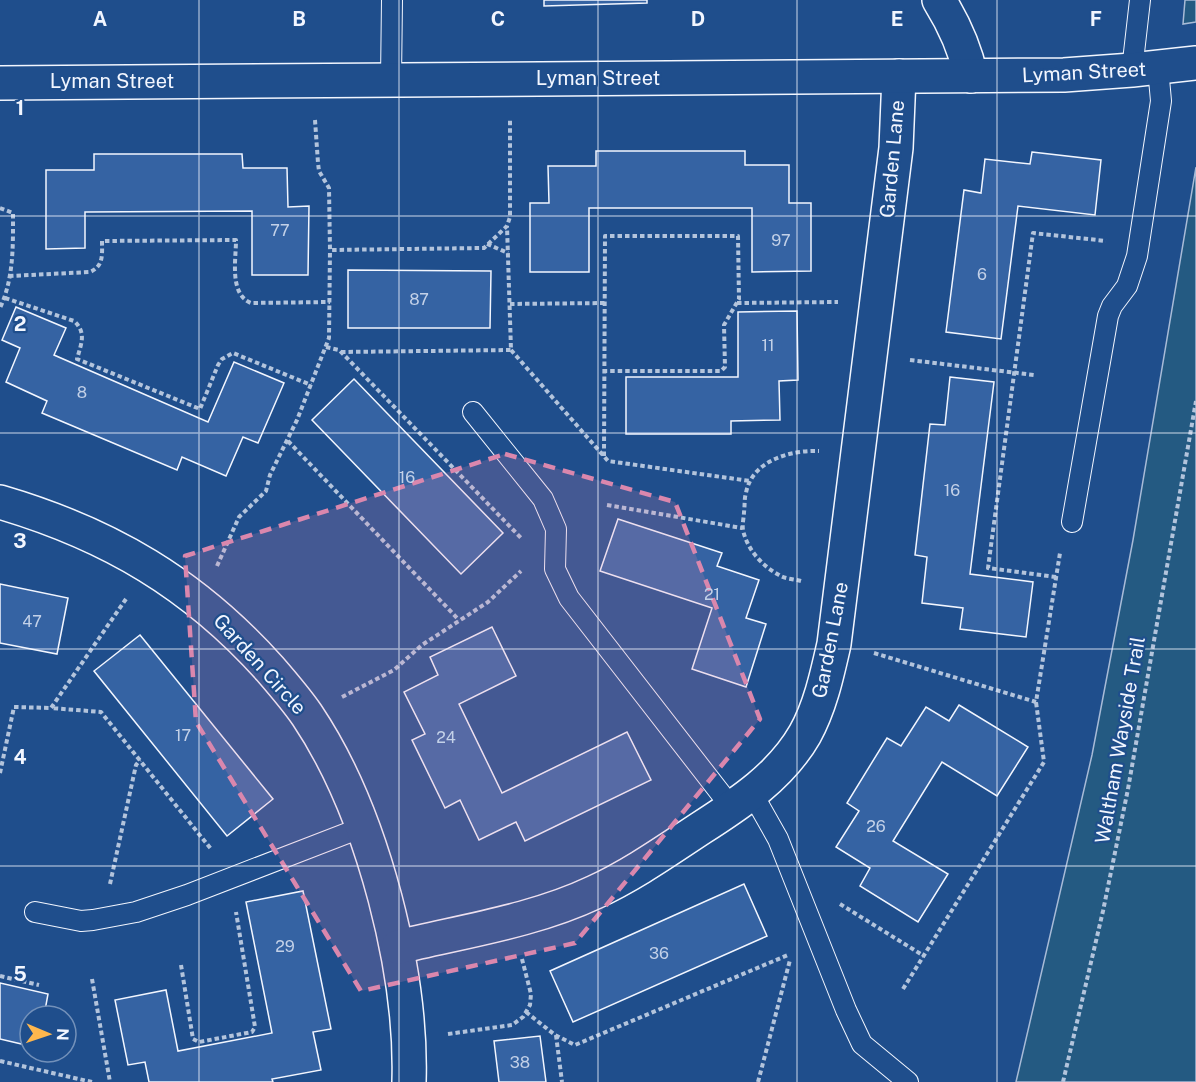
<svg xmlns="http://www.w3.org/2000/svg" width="1196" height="1082" font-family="'Public Sans',sans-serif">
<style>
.green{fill:#245a82;stroke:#a8bbd7;stroke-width:1.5}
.building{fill:#3563a3;stroke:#f2f6ff;stroke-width:1.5}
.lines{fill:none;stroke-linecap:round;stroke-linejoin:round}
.lane-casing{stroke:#f2f6ff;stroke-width:22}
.street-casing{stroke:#f2f6ff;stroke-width:36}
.secondary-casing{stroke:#f2f6ff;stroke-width:36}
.path{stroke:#b3c4dc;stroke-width:4;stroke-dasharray:4.5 3;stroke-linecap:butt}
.lane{stroke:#1f4e8c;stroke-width:20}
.street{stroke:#1f4e8c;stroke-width:33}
.secondary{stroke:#1f4e8c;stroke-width:33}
.marked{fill:#da87ad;fill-opacity:0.2;stroke:#da87ad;stroke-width:4.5;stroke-dasharray:12 8;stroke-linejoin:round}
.grid{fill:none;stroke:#f2f6ff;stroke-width:1.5;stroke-opacity:0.55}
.labels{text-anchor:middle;stroke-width:4.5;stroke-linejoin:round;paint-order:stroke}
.number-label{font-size:16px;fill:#c3d1e8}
.street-label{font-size:20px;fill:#f2f6ff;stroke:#1f4e8c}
.grid-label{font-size:20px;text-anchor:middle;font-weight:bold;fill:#f2f6ff;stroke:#1f4e8c;stroke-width:4.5;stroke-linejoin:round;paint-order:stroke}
</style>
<rect width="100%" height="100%" fill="#1f4e8c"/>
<g class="green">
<path d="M 1185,0 L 1196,0 L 1196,22 L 1183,24 Z"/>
<path d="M 1196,167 L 1196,1082 L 1016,1082 L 1092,755 L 1133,540 Z"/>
</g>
<g class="building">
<path d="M 544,0 L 647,0 L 647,3 L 544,6 Z"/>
<path d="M 596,151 L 745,151 L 745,165 L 789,165 L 789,203 L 811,203 L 811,271 L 752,272 L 752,208 L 589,208 L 589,272 L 530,272 L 530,203 L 549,203 L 548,166 L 596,166 Z"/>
<path d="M 1032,152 L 1101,160 L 1095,215 L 1018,206 L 1001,339 L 946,332 L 964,190 L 981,193 L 985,159 L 1030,164 Z"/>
<path d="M 94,154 L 242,154 L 243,168 L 287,168 L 288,207 L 309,206 L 308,275 L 252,275 L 252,211 L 85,212 L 85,248 L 46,249 L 46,170 L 94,170 Z"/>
<path d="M 348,270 L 491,271 L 490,328 L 348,328 Z"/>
<path d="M 16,307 L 66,328 L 54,355 L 208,422 L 234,362 L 284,383 L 258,443 L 243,437 L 226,476 L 182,457 L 177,470 L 42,413 L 47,401 L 6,382 L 20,348 L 2,340 Z"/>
<path d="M 797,311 L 798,380 L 779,381 L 780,420 L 731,421 L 731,434 L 626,434 L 626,377 L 738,377 L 738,312 Z"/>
<path d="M 950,377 L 994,382 L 970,574 L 1033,582 L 1026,637 L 960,629 L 963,608 L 922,603 L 927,557 L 915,555 L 930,424 L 945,425 Z"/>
<path d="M 354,379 L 503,533 L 461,574 L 312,420 Z"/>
<path d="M 618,519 L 722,553 L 717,566 L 759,580 L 746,618 L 766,624 L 746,687 L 692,669 L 712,608 L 600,571 Z"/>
<path d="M 0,584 L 68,598 L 57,654 L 0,643 Z"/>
<path d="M 492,627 L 516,676 L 459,704 L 502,793 L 627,732 L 651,780 L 525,841 L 516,822 L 479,840 L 460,800 L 445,808 L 412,740 L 425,734 L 404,692 L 438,675 L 430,657 Z"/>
<path d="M 140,635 L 273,799 L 227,836 L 94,671 Z"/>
<path d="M 959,705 L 1028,747 L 997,796 L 942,762 L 893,841 L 948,874 L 918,922 L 860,886 L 870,868 L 836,847 L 859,811 L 847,803 L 887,738 L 901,746 L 926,707 L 949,721 Z"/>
<path d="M 744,884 L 767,936 L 573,1022 L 550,971 Z"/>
<path d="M 303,891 L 331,1029 L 313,1032 L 321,1070 L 272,1079 L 273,1082 L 149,1082 L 145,1062 L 128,1065 L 115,1000 L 166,990 L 178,1051 L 272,1033 L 246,902 Z"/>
<path d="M 0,983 L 48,994 L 44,1016 L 30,1016 L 30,1046 L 0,1039 Z"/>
<path d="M 540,1036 L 546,1082 L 499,1082 L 494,1041 Z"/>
</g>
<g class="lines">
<g class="lane-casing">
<g id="lane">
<path d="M 1132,70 L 1140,0"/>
<path d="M 391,79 L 392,0"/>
<path d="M 473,412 L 543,499 L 556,529 L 555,569 L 569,598 L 732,808"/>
<path d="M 1072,522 L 1108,316 L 1112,306 L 1127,286 L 1137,256 L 1161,101 L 1158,68"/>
<path d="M 752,793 L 778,839 L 846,1010 L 862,1044 L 908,1082"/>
<path d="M 35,912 L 81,921 L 93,920 L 136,912 L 187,895 L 363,827"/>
</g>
</g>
<g class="street-casing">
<g id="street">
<path d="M 0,502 C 109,534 194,584 270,669 C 283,684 296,699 307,715 C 344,770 368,834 385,898 C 401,959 411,1019 409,1082"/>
<path d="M 398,947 C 464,931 534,921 595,892 C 632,875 666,851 701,828 C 740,803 781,776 805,734 C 820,707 827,675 834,644 L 896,148 L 899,76"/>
</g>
</g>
<g class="secondary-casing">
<g id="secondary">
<path d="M 939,0 C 954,24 965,48 971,76"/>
<path d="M 0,83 L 1064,75 L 1132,70 L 1196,63"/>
</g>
</g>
<g class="path">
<path d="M 315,120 L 318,163 L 319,171 L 329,188 L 330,250 L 484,248 L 507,226 L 510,217 L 510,118"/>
<path d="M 0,208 L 13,213 C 13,245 14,278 0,308"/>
<path d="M 487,244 L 508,253"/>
<path d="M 9,276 L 90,272 C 104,266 102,254 102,241 L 236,240 C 236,260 229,294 251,303 L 330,302"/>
<path d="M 5,298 L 74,321 C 87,333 81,344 77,359 L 200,409 L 218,365 L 222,359 L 233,353 L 311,385"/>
<path d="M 737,303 L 838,302"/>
<path d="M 510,304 L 605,303"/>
<path d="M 326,347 L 339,350 L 346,357 L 522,539"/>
<path d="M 511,350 L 608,461 L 750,481"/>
<path d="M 341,352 L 511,350 L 507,226"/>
<path d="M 910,360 L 1034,375"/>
<path d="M 288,441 L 459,620"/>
<path d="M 604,456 L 605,236 L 738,236 L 739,299 L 724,325 L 725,367 L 721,371 L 605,371"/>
<path d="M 607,505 L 742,528"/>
<path d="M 217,566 L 239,517 L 266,491 L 270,475 L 297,420 L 329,338 L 330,250"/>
<path d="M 1056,577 L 988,568 L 1033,233 L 1106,241"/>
<path d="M 801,581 C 794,579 785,579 779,575 C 762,566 747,549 743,530 C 742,524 744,517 744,512 C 745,506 744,499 746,493 C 752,460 791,450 819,451"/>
<path d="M 126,599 L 51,708 L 101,712 L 211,849"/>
<path d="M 874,653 L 1036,702 L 1060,553"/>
<path d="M 342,697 L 394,670 L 422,645 L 488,602 L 521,571"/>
<path d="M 0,773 L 14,707 L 51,708"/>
<path d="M 110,884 L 136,765 L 140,760"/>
<path d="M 840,904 L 924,956"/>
<path d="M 181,965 L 193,1039 L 199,1042 L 252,1032 L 255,1027 L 236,912"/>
<path d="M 0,976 L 39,985"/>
<path d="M 92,979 L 110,1082"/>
<path d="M 903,989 L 1044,762 L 1036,702"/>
<path d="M 526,1012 L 555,1035 L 575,1045 L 788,955"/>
<path d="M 448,1034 L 512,1025 L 523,1017 L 530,1005 L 531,994 L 522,959"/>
<path d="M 556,1035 L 562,1082"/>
<path d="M 0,1061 L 92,1082"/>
<path d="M 758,1082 L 790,960"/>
<path d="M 1063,1082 L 1103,911 L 1128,789 L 1196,401"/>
</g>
<use href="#lane" class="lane"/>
<use href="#street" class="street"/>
<use href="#secondary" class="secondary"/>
</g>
<path class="marked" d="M 505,454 L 675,502 L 760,719 L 575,943 L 361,991 L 196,722 L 185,556 Z"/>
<path class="grid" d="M 199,0 L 199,1082M 399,0 L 399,1082M 598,0 L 598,1082M 797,0 L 797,1082M 997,0 L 997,1082M 0,216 L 1196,216M 0,433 L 1196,433M 0,649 L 1196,649M 0,866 L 1196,866"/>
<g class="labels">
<g class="number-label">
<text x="280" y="236">77</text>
<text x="781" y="246">97</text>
<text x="982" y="280">6</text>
<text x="419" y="305">87</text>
<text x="768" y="351">11</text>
<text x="82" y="398">8</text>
<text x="407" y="483">16</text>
<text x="952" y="496">16</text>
<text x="712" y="600">21</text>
<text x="32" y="627">47</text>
<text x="183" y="741">17</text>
<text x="446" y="743">24</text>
<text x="876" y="832">26</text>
<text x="285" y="952">29</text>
<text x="659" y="959">36</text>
<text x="520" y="1068">38</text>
</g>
<g class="street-label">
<text transform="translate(1084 72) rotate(-3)" y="7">Lyman Street</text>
<text x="598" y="85">Lyman Street</text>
<text x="112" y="88">Lyman Street</text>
<text transform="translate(892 159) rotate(-85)" y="7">Garden Lane</text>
<text transform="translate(830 640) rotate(-79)" y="7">Garden Lane</text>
<text transform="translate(260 664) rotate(48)" y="7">Garden Circle</text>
<text transform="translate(1120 740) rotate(-80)" y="7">Waltham Wayside Trail</text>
</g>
</g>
<g class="grid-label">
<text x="100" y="26">A</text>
<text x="299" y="26">B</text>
<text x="498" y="26">C</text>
<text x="698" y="26">D</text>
<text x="897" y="26">E</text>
<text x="1096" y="26">F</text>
<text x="20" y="115">1</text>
<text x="20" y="331">2</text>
<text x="20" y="548">3</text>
<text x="20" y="764">4</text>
<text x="20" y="981">5</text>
</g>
<g transform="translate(48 1034) rotate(92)"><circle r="28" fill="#1f4e8c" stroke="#7391ba" stroke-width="1.5"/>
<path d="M0-4.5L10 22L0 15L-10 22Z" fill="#ffb74d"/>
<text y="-9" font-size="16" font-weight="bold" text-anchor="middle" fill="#f2f6ff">N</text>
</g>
</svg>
